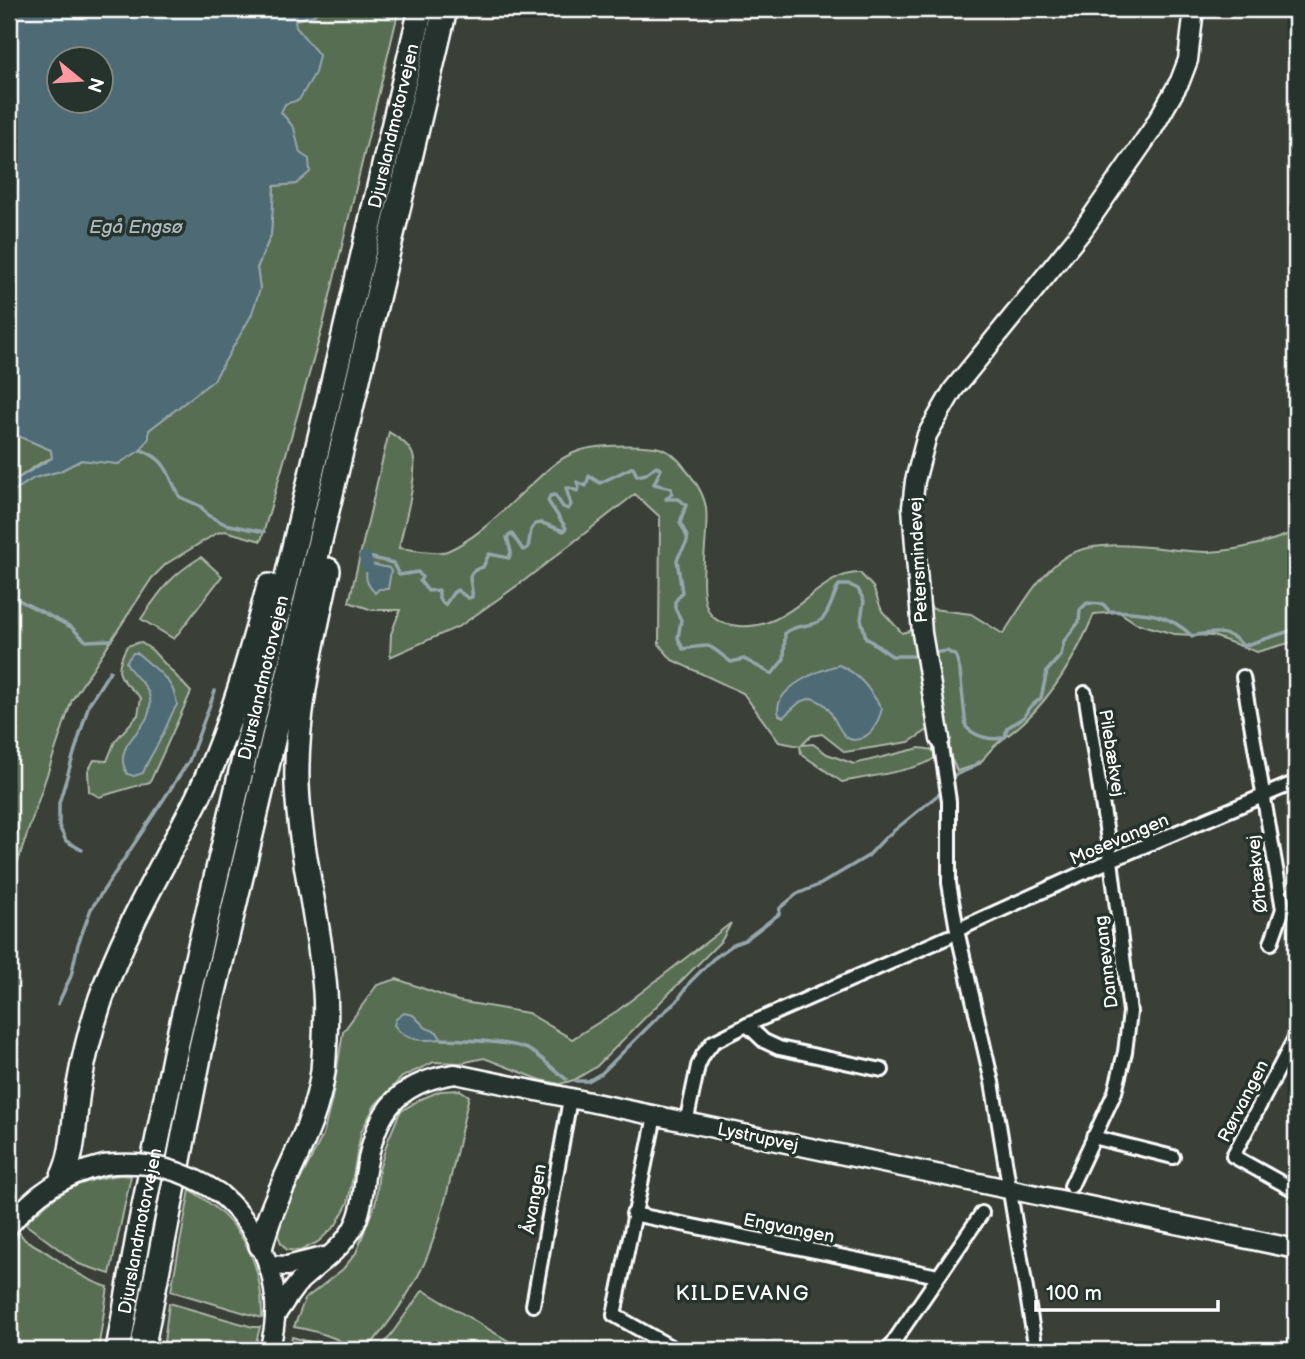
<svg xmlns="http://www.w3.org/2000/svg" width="1305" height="1359" font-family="'Balsamiq Sans',sans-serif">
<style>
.green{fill:#586e52;stroke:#acb6a8;stroke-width:2}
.water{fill:#4e6a74;stroke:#95a6ac;stroke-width:2;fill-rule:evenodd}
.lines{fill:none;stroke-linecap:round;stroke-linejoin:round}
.stream{stroke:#95a6ac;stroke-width:3.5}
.canal{stroke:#4e6a74;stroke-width:12}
.street-casing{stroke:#fff;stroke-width:18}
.secondary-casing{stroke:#fff;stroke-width:23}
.highway-casing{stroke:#fff;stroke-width:28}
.street{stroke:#26332d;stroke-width:12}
.secondary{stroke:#26332d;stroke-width:18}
.highway{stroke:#26332d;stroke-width:23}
.secondary-bridge-casing{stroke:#fff;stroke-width:23;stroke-linecap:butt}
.secondary-bridge{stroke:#26332d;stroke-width:18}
.labels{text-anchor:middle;stroke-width:7;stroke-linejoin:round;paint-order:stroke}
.street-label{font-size:18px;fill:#fff;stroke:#26332d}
.water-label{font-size:19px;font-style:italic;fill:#afbcc0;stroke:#26332d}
.quarter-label{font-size:21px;letter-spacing:2px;fill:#fff;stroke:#26332d}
</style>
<rect width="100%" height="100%" fill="#3a3f38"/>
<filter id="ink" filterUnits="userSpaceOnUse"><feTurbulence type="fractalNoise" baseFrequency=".0143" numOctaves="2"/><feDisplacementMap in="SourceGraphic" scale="14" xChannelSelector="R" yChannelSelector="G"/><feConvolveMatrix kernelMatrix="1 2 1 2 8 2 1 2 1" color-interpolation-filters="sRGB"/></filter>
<g filter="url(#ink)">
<g class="green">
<path d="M 319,9 L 399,9 L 322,329 L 261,541 L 225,531 L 217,533 L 166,564 L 152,578 L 72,700 L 9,888 L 9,494 L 34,478 L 60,471 L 81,460 L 119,464 L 149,430 L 213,380 L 260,289 L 257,268 L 271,235 L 274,186 L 296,184 C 300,152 302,137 280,112 L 285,104 L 295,20 L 314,15 Z"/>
<path d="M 9,432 L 51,450 L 52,458 L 42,462 L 9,484 Z"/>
<path d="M 389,432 C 398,438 409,444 413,455 C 419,473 403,528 399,548 C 410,549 438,555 447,551 C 480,537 506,507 533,483 C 546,471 559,458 576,452 C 594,444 634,445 655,447 C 669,449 679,459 687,471 C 696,482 704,494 706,508 C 710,537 693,597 713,617 C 718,622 726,624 732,625 C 790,636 816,572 860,573 L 873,587 L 882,611 L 902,633 L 918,629 L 931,728 L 909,742 L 845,752 L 822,734 L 811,736 L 802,745 L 813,744 L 827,754 L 854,764 L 920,748 L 933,750 L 935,757 C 926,769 861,778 842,782 L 801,754 L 800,746 L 779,742 L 743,693 L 672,660 L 659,644 L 660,517 L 635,494 L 525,580 L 460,626 L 390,657 L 391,634 L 400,610 L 372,610 L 349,602 Z"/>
<path d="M 1296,531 L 1296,641 L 1257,652 L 1213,636 L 1174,634 L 1136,623 L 1119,612 L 1094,614 C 1078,652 1056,691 1026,720 C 1009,737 993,742 980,764 L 957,771 L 951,758 L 928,620 L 927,602 L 933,609 L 971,614 L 1003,634 C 1020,609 1037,577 1062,559 C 1096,533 1167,552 1208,552 C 1235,551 1272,542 1296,531 Z"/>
<path d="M 201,557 L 222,576 L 174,639 L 141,619 C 161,590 170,576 201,557 Z"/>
<path d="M 140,642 L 152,650 L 191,692 L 150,782 L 99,797 L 89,791 L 88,771 L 94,760 L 107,761 L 115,741 L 138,715 L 141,698 C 119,677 112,674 127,646 Z"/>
<path d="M 731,923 L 722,940 L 596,1067 L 574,1080 L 560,1084 L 541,1080 L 484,1058 L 461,1063 L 434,1062 L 402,1077 L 375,1105 L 361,1132 L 348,1203 L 336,1225 L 318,1242 L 300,1251 L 287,1250 L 281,1243 L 278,1235 L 280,1220 L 323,1135 L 332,1099 L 343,1032 L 377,985 L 397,979 L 458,1001 L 528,1013 L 572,1039 L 617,1011 Z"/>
<path d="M 460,1090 L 469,1096 C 457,1147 448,1200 430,1249 C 419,1281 389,1325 366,1350 C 353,1350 345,1343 334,1338 C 321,1333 308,1329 294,1327 L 305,1299 L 343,1269 L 356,1253 L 376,1201 L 379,1170 L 388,1140 L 400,1112 L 419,1100 L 440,1091 Z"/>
<path d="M 120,1175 L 131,1176 L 110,1274 L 79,1264 L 25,1224 C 55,1193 77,1180 120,1175 Z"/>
<path d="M 190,1190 C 240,1220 263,1259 262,1318 L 171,1291 Z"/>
<path d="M 19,1232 L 25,1240 C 55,1254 74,1277 108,1287 L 98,1350 L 9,1350 L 9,1252 Z"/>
<path d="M 423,1290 L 515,1345 L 513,1350 L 380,1350 Z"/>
<path d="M 169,1303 L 253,1327 L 260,1327 L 254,1350 L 163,1350 Z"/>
<path d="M 292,1337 L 329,1347 L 333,1350 L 289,1350 Z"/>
</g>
<g class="water">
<path d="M 9,9 L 319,9 L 314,15 L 295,20 L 296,27 L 319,55 L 315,73 L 299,100 L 285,104 L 281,112 L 294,128 L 300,153 L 309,159 L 310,172 L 296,184 L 274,186 L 271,235 L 257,268 L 260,289 L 251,316 L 214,380 L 149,430 L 149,438 L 141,450 L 118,464 L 81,460 L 60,471 L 34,478 L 9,494 L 9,484 L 52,458 L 51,450 L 9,432 ZM 60,60 L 102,60 L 102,102 L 60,102 Z"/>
<path d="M 371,564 L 389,568 L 391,571 L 388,589 L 379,589 L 375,593 C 366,583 365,579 367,566 Z"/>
<path d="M 133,653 L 137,653 C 154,668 175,680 177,705 C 170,715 168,725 162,736 C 156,749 148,759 143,773 L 134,776 L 127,774 C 125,769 122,763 123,758 C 124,736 154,726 150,698 C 147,682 132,677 126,662 Z"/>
<path d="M 839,665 C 859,673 871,691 882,709 C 878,721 875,731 864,737 C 844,749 838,723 829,710 C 825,703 818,700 811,698 L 800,702 L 783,717 L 779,715 C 771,689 820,669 839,665 Z"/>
<path d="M 404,1013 L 413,1015 L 426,1028 L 437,1032 L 441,1039 C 422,1041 406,1042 394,1025 L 396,1019 Z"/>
</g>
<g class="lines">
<g class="stream">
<path d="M 141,450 C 169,460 167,475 180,497 L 200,506 L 209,516 L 225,524 L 264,532"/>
<path d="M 360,555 L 393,563 L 399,575 L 418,572 L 422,577 L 420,581 L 428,591 L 439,590 L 439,599 L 445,605 L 453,593 L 457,590 L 468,598 L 472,597 C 474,583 461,573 483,567 L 489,554 L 509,558 L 511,552 L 507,537 L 512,534 L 523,550 L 528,548 L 531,530 L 535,524 L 542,523 L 564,531 L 566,528 L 548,501 L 550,496 L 555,495 L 563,507 L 568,509 L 571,505 L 566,488 L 570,488 L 577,491 L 579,488 L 577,482 L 586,486 L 589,476 L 600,483 L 633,467 L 637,476 L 646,474 L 656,466 L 661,469 L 654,484 L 671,488 L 672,493 L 666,499 L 679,499 L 686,505 L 680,523 C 694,546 685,540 677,560 L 682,592 L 675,602 L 675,608 L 681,620 L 678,638 L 683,649 C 716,644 705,643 731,662 L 744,659 L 772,674 L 784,659 L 785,633 C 798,623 811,628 821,620 C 830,613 833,595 839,585 L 850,585 L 858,589 L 864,601 L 861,619 L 866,638 L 892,656 L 918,656"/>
<path d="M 9,595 L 71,627 L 86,641 L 111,640"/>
<path d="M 932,653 L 947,651 L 956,656 L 960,671 L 966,727 C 975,736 992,742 1005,737 L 1007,728 L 1024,717 L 1029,708 L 1041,698 L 1047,671 L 1061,655 L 1064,641 L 1079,622 L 1080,610 L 1087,603 L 1103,604 L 1109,611 C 1144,613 1166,611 1192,636 C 1210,632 1231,629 1243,646 L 1296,629"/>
<path d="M 955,775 L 972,768 L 979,762"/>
<path d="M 82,850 L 66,841 L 59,826 L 59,803 L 89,704 L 110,671"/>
<path d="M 58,1004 L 71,976 L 78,944 L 91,909 L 189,761 L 215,691"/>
<path d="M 441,1039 C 462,1040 509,1041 527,1049 C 542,1056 552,1069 566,1079"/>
<path d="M 576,1081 L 588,1081 L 602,1073 L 654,1021 L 677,1001 L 690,982 L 713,959 L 734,944 L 745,940 L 779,914 L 780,908 L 797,894 L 821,884 L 868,856 L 885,838 L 939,794"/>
</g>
<path class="canal" d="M 365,557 L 367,566"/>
<g class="street-casing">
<g id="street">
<path d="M 1243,677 L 1283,909 L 1271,943"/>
<path d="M 940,739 L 949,801 L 949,883 L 957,930 L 992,1082 L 1036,1350"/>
<path d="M 957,930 L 1111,860 L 1296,782"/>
<path d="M 747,1025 L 764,1041 L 779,1048 L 882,1070"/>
<path d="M 1296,1036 L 1233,1156 L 1296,1191"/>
<path d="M 655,1116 L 614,1315 L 676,1350"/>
<path d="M 686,1123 L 698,1066 L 703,1055 L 713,1042 L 747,1025 L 948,937"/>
<path d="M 1093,1137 L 1173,1157"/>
<path d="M 1071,1186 L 1115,1092 L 1125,1052 L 1130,1012 L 1111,860 L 1085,693"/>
<path d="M 633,1214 L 938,1276"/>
<path d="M 533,1305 L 570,1099"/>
<path d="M 888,1350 L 982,1213"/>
</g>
</g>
<g class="secondary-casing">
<g id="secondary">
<path d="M 940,739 L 922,633 L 912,507 L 915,481 L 927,435 L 953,390 L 1082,231 L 1152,130 L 1180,81 L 1188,60 L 1194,9"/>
<path d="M 219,1193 C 265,1232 287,1291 269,1350"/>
<path d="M 9,1226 C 35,1193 63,1175 104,1165"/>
<path d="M 268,1265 L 287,1266 L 323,1257"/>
<path d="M 275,1316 C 283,1304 291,1291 300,1281 C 318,1264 341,1250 353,1228 C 362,1212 363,1194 365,1176 C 374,1118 391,1083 455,1074 L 1296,1249"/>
</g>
</g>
<g class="highway-casing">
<g id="highway">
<path d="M 62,1178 C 76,1150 73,1116 79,1085 C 84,1056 92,1025 101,998 C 125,927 165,863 198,797 C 230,730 250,657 269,586"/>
<path d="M 261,1245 C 276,1185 315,1134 323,1071 C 325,1045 327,1017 325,991 C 320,922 300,855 297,785 C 295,712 313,641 328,570"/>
<path id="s1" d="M 118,1350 L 140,1226 L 177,1043 L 421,9"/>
<path d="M 142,1350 L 201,1047 L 445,9"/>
</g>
</g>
<use href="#street" class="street"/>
<use href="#secondary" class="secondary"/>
<use href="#highway" class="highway"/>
<g class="secondary-bridge-casing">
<path id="secondary-bridge" d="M 104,1165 C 147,1160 183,1169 219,1193"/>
</g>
<use href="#secondary-bridge" class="secondary-bridge"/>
</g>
</g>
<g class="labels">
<g class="street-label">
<text dy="6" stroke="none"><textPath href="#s1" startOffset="1255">Djurslandmotorvejen</textPath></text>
<text transform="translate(918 560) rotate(-93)" y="6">Petersmindevej</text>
<text dy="6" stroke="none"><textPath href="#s1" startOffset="688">Djurslandmotorvejen</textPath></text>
<text transform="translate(1112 753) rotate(81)" y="6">Pilebækvej</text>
<text transform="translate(1119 839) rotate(-23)" y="6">Mosevangen</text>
<text transform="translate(1257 874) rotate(-96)" y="6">Ørbækvej</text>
<text transform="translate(1106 962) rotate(-97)" y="6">Dannevang</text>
<text transform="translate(1243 1101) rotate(-63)" y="6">Rørvangen</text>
<text transform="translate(758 1137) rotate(12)" y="6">Lystrupvej</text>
<text transform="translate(534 1199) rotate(-80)" y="6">Åvangen</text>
<text transform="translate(789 1228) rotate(11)" y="6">Engvangen</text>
<text dy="6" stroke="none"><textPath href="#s1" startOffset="121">Djurslandmotorvejen</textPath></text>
</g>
<g class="water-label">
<text x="136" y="233">Egå Engsø</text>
</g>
<g class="quarter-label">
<text x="743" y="1300">KILDEVANG</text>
</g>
</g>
<rect width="1305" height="1359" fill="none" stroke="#26332d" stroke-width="35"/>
<rect x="18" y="18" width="1270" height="1324" fill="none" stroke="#fff" stroke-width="2.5" filter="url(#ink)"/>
<g transform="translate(80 80) rotate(108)"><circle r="33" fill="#26332d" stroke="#7d8581" stroke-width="2"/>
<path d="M0-5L12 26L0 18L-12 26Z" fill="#ff9aa2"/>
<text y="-10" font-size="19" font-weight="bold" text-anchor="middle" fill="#ffffff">N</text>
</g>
<path d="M1036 1300v10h182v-10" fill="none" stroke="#ffffff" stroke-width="3.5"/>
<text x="1046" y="1300" font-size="21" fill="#ffffff" stroke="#26332d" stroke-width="5" paint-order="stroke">100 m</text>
</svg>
